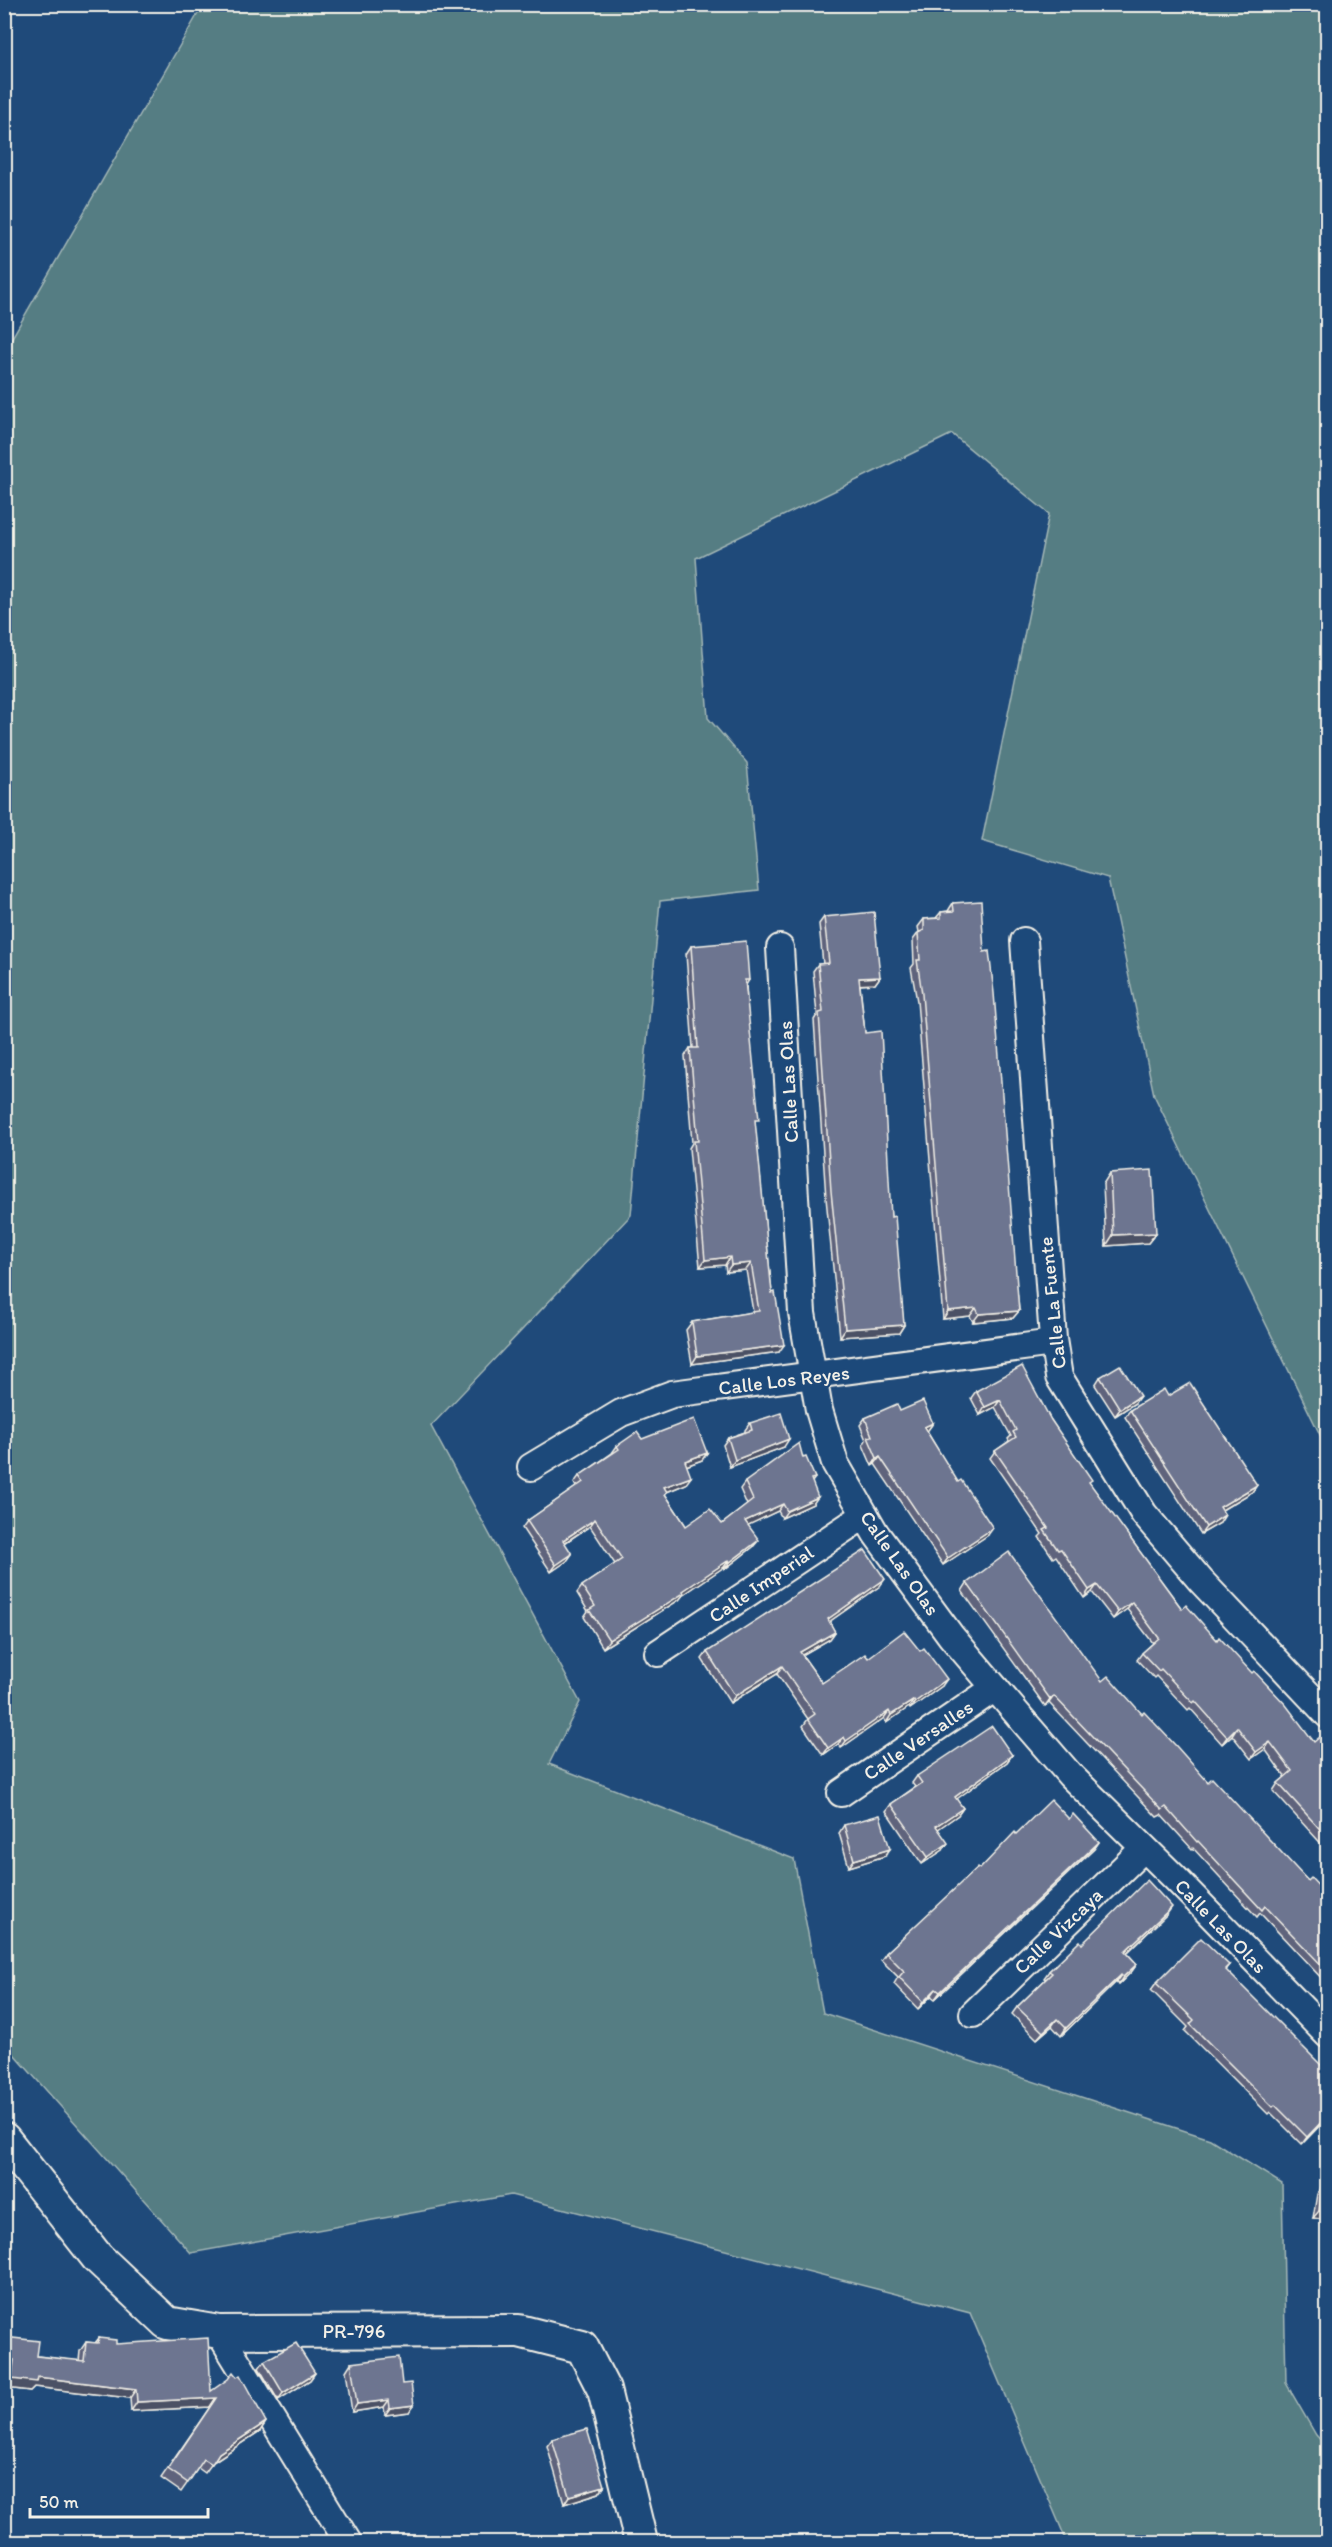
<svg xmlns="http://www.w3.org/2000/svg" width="1332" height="2547" font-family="Itim,sans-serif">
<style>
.green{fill:#557d83;stroke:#a4b7b6;stroke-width:1.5}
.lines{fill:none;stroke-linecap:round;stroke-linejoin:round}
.minor-casing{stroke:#f4f1e8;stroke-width:30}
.tertiary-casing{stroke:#f4f1e8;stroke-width:36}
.minor{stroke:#1f4a7a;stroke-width:26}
.tertiary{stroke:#1f4a7a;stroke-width:32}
.wall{fill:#5e647c;stroke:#f4f1e8;stroke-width:1.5}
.shaded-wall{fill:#4c5165;stroke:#f4f1e8;stroke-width:1.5}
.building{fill:#6d7490;stroke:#f4f1e8;stroke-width:1.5}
.labels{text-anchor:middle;stroke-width:4.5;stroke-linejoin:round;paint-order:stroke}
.street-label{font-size:20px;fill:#f4f1e8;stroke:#1f4a7a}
</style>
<rect width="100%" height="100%" fill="#1f4a7a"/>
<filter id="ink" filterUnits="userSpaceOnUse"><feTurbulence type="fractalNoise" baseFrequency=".0167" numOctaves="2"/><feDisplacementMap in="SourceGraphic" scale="12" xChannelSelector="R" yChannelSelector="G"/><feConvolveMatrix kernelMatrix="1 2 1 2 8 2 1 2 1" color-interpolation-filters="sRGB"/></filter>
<g filter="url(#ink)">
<path class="green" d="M 203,5 L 1327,5 L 1327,1449 L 1154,1095 L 1108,878 L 982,841 L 1049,514 L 952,434 L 696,558 L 708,718 L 747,763 L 759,890 L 660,901 L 631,1215 L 431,1426 L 580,1702 L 549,1764 L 794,1859 L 823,2013 L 1210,2139 L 1282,2184 L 1286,2383 L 1316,2435 L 1327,2447 L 1327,2542 L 1067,2542 L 970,2313 L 511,2195 L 191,2253 L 5,2044 L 5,350 Z"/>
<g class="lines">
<g class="minor-casing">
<g id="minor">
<path d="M 1024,941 L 1053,1339 L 1059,1377 L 1144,1514 L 1201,1581 L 1328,1715"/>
<path d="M 780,948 L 802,1313 L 819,1410 L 835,1463 L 876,1534 L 951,1636 L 1025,1723 L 1070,1775 L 1174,1877 L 1328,2035"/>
<path d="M 531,1467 L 621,1413 L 672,1394 L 1053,1343"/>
<path d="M 658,1653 L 865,1515"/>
<path d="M 841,1793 L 995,1688"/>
<path d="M 973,2014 L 1144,1848"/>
<path d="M 219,2332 L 348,2542"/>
</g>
</g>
<g class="tertiary-casing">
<path id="tertiary" d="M 4,2139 L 97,2257 L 167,2323 L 219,2332 L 519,2331 L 582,2347 L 604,2390 L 641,2542"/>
</g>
<use href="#minor" class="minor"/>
<use href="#tertiary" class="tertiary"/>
</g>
<g class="wall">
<path d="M 953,903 L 984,952 L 1019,1311 L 1013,1318 L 973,1322 L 970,1316 L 943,1319 L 917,1001 L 911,968 L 914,964 L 913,940 L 919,932 L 918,927 L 924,919 L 936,918 L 941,912 L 948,911 Z"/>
<path d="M 824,917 L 880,977 L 875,984 L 860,985 L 865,1033 L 891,1217 L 904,1325 L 899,1333 L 840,1337 L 826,1198 L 814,1020 L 817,1015 L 813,971 L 818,964 L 823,964 L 819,924 Z"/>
<path d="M 691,946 L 749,980 L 746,985 L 755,1125 L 772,1293 L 779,1352 L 692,1364 L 686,1330 L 692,1322 L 753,1312 L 746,1270 L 726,1272 L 725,1265 L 700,1267 L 689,1148 L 692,1143 L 685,1056 L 690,1048 L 693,1048 L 686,954 Z"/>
<path d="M 1110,1173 L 1156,1233 L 1148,1243 L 1106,1246 L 1103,1184 Z"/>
<path d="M 1100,1377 L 1135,1403 L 1115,1416 L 1095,1385 Z"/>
<path d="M 976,1391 L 1051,1420 L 1090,1484 L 1182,1609 L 1217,1640 L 1314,1742 L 1328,1743 L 1328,1851 L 1273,1791 L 1278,1783 L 1285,1777 L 1265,1749 L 1251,1759 L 1232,1735 L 1222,1744 L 1190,1708 L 1188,1710 L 1156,1676 L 1154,1678 L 1137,1660 L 1142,1653 L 1153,1643 L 1127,1609 L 1113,1619 L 1092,1592 L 1084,1598 L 1056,1556 L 1053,1558 L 1039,1537 L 1042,1534 L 990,1458 L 995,1451 L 1009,1441 L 1008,1439 L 1011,1436 L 995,1407 L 980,1415 L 971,1398 Z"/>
<path d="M 1168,1396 L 1257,1485 L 1252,1492 L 1222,1510 L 1220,1523 L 1201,1534 L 1125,1417 L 1130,1410 Z"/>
<path d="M 900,1411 L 933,1423 L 928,1430 L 926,1430 L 988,1535 L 943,1565 L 875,1464 L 872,1466 L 863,1445 L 866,1440 L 860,1425 L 865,1418 Z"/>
<path d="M 750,1423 L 784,1447 L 730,1467 L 723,1445 L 728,1438 L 745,1432 L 745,1430 Z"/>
<path d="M 642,1439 L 707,1453 L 702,1460 L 686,1466 L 686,1484 L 667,1492 L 665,1494 L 686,1526 L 722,1524 L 747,1505 L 740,1489 L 745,1482 L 803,1458 L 815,1478 L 812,1482 L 813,1504 L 782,1518 L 778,1511 L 747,1525 L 753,1547 L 725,1569 L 724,1567 L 683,1595 L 679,1600 L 603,1648 L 584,1617 L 588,1611 L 577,1593 L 582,1586 L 615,1564 L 590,1526 L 565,1543 L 567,1561 L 551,1572 L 522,1528 L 527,1521 L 576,1487 L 574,1483 L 579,1476 L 612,1453 L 617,1446 Z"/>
<path d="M 967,1583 L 1102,1681 L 1142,1714 L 1208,1782 L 1308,1881 L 1328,1896 L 1328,1985 L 1260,1913 L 1257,1917 L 1193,1848 L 1192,1849 L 1161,1815 L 1157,1817 L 1049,1703 L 1045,1706 L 962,1591 Z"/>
<path d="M 880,1586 L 829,1622 L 835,1632 L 830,1639 L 802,1655 L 822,1683 L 868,1658 L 942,1686 L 910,1709 L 909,1707 L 886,1723 L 884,1718 L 841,1748 L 838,1744 L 823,1755 L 803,1726 L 808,1719 L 777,1674 L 730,1703 L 702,1659 L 707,1652 Z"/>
<path d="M 1012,1755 L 1007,1762 L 956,1799 L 963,1808 L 958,1815 L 938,1829 L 943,1850 L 922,1864 L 886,1811 L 891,1804 L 915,1787 L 912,1783 L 917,1776 Z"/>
<path d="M 1069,1819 L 1099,1842 L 1094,1849 L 935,1999 L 931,1996 L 918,2009 L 894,1984 L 898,1977 L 881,1960 L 886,1953 L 980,1869 L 1016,1834 Z"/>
<path d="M 844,1825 L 885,1856 L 849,1867 L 839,1833 Z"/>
<path d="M 1167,1914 L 1127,1953 L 1137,1964 L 1132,1971 L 1118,1985 L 1116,1982 L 1061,2036 L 1052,2026 L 1037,2039 L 1012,2014 L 1017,2007 L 1046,1979 L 1044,1978 L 1049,1971 L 1082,1944 Z"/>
<path d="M 1229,1965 L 1225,1970 L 1328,2117 L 1302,2144 L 1270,2112 L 1268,2114 L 1185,2031 L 1188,2027 L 1151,1990 L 1156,1983 Z"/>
<path d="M 1322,2187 L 1328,2188 L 1328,2220 L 1313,2218 L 1317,2194 Z"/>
<path d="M 4,2337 L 37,2356 L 79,2361 L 80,2351 L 86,2342 L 95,2343 L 99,2338 L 116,2344 L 211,2391 L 266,2422 L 260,2431 L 213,2462 L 205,2473 L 198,2468 L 181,2492 L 161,2478 L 210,2407 L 131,2411 L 130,2398 L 34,2387 L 30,2391 L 6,2388 L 8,2369 L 4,2369 Z"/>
<path d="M 264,2361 L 315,2373 L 310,2380 L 278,2400 L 259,2368 Z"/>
<path d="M 351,2363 L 402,2384 L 409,2412 L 385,2415 L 384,2407 L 352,2412 L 346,2371 Z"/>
<path d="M 552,2439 L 604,2486 L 599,2493 L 564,2504 L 547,2446 Z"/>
</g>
<g class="shaded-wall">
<path d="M 880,977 L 875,984 L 854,985 L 859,978 Z"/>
<path d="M 1156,1233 L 1148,1243 L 1106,1246 L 1113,1235 Z"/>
<path d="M 730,1257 L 725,1265 L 700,1267 L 705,1260 Z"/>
<path d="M 751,1263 L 746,1270 L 726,1272 L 731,1265 Z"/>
<path d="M 976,1308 L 970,1316 L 943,1319 L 948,1311 Z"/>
<path d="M 1019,1311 L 1013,1318 L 973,1322 L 979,1314 Z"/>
<path d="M 904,1325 L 899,1333 L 840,1337 L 845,1329 Z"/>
<path d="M 784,1345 L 779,1352 L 692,1364 L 697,1356 Z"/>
<path d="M 1140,1396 L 1135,1403 L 1115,1416 L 1120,1409 Z"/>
<path d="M 1000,1400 L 995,1407 L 980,1415 L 985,1407 Z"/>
<path d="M 933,1423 L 928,1430 L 919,1434 L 924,1427 Z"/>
<path d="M 789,1439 L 784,1447 L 730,1467 L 735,1460 Z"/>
<path d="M 707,1453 L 702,1460 L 680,1468 L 685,1461 Z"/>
<path d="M 880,1457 L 875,1464 L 872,1466 L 877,1458 Z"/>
<path d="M 691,1477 L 686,1484 L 659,1495 L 664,1487 Z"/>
<path d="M 1257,1485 L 1252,1492 L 1215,1514 L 1220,1507 Z"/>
<path d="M 818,1497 L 813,1504 L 782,1518 L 787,1511 Z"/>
<path d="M 783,1504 L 778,1511 L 740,1529 L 745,1521 Z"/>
<path d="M 1225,1515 L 1220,1523 L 1201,1534 L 1206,1527 Z"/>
<path d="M 595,1519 L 590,1526 L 558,1547 L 563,1540 Z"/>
<path d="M 993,1528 L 988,1535 L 943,1565 L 948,1558 Z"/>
<path d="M 759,1540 L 753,1547 L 725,1569 L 730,1562 Z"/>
<path d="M 572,1554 L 567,1561 L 551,1572 L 556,1565 Z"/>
<path d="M 729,1560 L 724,1567 L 683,1595 L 679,1600 L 603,1648 L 609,1640 Z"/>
<path d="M 885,1579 L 880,1586 L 823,1626 L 828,1619 Z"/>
<path d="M 1097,1585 L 1092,1592 L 1084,1598 L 1089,1590 Z"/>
<path d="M 1132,1602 L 1127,1609 L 1113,1619 L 1118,1612 Z"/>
<path d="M 835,1632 L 830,1639 L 795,1659 L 800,1652 Z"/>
<path d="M 782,1666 L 777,1674 L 730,1703 L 735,1696 Z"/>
<path d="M 947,1679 L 942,1686 L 910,1709 L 915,1702 Z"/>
<path d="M 1054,1696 L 1049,1703 L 1045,1706 L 1050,1699 Z"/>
<path d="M 914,1700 L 909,1707 L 886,1723 L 891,1715 Z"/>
<path d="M 889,1711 L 884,1718 L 841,1748 L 846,1741 Z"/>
<path d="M 1237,1727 L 1232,1735 L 1222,1744 L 1227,1737 Z"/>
<path d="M 844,1737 L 838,1744 L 823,1755 L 828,1748 Z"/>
<path d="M 1270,1742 L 1265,1749 L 1251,1759 L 1256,1752 Z"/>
<path d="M 1012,1755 L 1007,1762 L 950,1804 L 955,1797 Z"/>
<path d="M 963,1808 L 958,1815 L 931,1834 L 936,1826 Z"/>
<path d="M 1099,1842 L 1094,1849 L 935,1999 L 940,1992 Z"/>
<path d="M 948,1843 L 943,1850 L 922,1864 L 928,1857 Z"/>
<path d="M 890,1849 L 885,1856 L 849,1867 L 854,1860 Z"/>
<path d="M 1172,1907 L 1167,1914 L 1120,1959 L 1125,1951 Z"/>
<path d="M 1137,1964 L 1132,1971 L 1118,1985 L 1123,1977 Z"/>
<path d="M 1121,1975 L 1116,1982 L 1061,2036 L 1066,2028 Z"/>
<path d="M 936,1989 L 931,1996 L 918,2009 L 923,2002 Z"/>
<path d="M 1057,2019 L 1052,2026 L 1037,2039 L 1043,2032 Z"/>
<path d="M 1328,2115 L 1328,2117 L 1302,2144 L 1307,2137 Z"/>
<path d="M 1319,2211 L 1328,2212 L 1328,2220 L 1313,2218 Z"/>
<path d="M 4,2359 L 14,2360 L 8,2369 L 4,2369 Z"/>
<path d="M 315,2373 L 310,2380 L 278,2400 L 283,2393 Z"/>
<path d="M 38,2377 L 136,2389 L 130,2398 L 34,2387 L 30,2391 L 6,2388 L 12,2379 Z"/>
<path d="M 216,2398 L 210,2407 L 131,2411 L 137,2402 Z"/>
<path d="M 389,2400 L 384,2407 L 352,2412 L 357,2404 Z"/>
<path d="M 414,2405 L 409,2412 L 385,2415 L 390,2408 Z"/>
<path d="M 266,2422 L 260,2431 L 213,2462 L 219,2453 Z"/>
<path d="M 604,2486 L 599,2493 L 564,2504 L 569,2496 Z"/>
</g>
<g class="building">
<path d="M 981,901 L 984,952 L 989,951 L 994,993 L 1019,1311 L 979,1314 L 976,1308 L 948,1311 L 922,994 L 917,960 L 920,960 L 918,933 L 924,930 L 924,919 L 941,918 L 941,912 L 954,911 L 953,903 Z"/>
<path d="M 874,912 L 880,977 L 859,978 L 865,1033 L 881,1031 L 891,1217 L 895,1216 L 904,1325 L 845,1329 L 831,1191 L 819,1013 L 823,1012 L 818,964 L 829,963 L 824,917 Z"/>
<path d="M 746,941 L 749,980 L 745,980 L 759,1120 L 755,1120 L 772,1293 L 775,1292 L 784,1345 L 697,1356 L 692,1322 L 759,1311 L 751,1263 L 731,1265 L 730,1257 L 705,1260 L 694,1141 L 698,1141 L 690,1048 L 698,1048 L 691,946 Z"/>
<path d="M 1152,1170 L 1156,1233 L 1113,1235 L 1110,1173 Z"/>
<path d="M 1120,1365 L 1140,1396 L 1120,1409 L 1100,1377 Z"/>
<path d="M 1022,1366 L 1051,1420 L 1092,1480 L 1089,1482 L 1182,1609 L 1186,1605 L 1217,1640 L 1219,1637 L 1252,1673 L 1254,1671 L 1286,1705 L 1314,1742 L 1321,1736 L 1328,1743 L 1328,1838 L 1278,1783 L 1292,1771 L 1270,1742 L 1256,1752 L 1237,1727 L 1227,1737 L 1195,1701 L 1193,1703 L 1161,1669 L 1159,1671 L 1142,1653 L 1159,1638 L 1132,1602 L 1118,1612 L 1097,1585 L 1089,1590 L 1061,1549 L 1058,1550 L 1044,1530 L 1048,1528 L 995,1451 L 1016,1437 L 1013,1432 L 1016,1430 L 1000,1400 L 985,1407 L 976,1391 Z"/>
<path d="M 1190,1383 L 1257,1485 L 1220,1507 L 1225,1515 L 1206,1527 L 1130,1410 L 1164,1389 L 1168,1396 Z"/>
<path d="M 923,1401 L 933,1423 L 924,1427 L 958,1482 L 961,1480 L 993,1528 L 948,1558 L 880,1457 L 877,1458 L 868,1437 L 872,1436 L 865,1418 L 897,1404 L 900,1411 Z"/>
<path d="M 781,1413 L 789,1439 L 735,1460 L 728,1438 L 752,1430 L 750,1423 Z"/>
<path d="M 694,1419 L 707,1453 L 685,1461 L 691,1477 L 664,1487 L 667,1492 L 665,1494 L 686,1526 L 710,1509 L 722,1524 L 753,1500 L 745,1482 L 799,1443 L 803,1458 L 806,1457 L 815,1478 L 811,1479 L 818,1497 L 787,1511 L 783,1504 L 745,1521 L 759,1540 L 730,1562 L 729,1560 L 683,1591 L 684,1593 L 609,1640 L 589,1610 L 595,1606 L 582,1586 L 622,1559 L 595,1519 L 563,1540 L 572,1554 L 556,1565 L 527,1521 L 583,1482 L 579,1476 L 619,1449 L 617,1446 L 637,1432 L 642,1439 Z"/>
<path d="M 865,1550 L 885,1579 L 828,1619 L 835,1632 L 800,1652 L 822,1683 L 865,1654 L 868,1658 L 904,1631 L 920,1651 L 924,1648 L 947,1679 L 915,1702 L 914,1700 L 891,1715 L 889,1711 L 846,1741 L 844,1737 L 828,1748 L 808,1719 L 815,1714 L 782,1666 L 735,1696 L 707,1652 Z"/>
<path d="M 1009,1552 L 1102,1681 L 1108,1676 L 1142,1714 L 1144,1712 L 1177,1747 L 1208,1782 L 1212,1778 L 1308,1881 L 1311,1878 L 1328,1896 L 1328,1972 L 1265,1906 L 1262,1910 L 1198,1841 L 1197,1842 L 1166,1807 L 1162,1810 L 1054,1696 L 1050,1699 L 967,1583 Z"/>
<path d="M 992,1726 L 1012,1755 L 955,1797 L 963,1808 L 936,1826 L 948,1843 L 928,1857 L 891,1804 L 922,1783 L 917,1776 Z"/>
<path d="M 1051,1800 L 1069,1819 L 1073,1814 L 1099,1842 L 940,1992 L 936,1989 L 923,2002 L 899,1977 L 904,1971 L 886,1953 L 978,1867 L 980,1869 L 1015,1832 L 1016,1834 Z"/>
<path d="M 880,1815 L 890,1849 L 854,1860 L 844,1825 Z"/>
<path d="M 1147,1880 L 1172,1907 L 1125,1951 L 1137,1964 L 1123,1977 L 1121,1975 L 1066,2028 L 1057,2019 L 1043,2032 L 1017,2007 L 1052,1973 L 1049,1971 L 1080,1941 L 1082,1944 Z"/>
<path d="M 1201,1938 L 1229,1965 L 1225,1969 L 1328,2072 L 1328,2115 L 1307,2137 L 1275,2105 L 1273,2107 L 1190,2024 L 1194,2020 L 1156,1983 Z"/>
<path d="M 1322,2187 L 1328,2188 L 1328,2212 L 1319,2211 Z"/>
<path d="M 4,2337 L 39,2341 L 37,2356 L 84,2361 L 86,2342 L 98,2343 L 99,2338 L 116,2340 L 116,2344 L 208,2338 L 211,2391 L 228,2379 L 233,2372 L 237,2377 L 240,2375 L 266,2422 L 219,2453 L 212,2464 L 204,2459 L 188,2483 L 168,2469 L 216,2398 L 137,2402 L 136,2389 L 38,2377 L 37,2382 L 12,2379 L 14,2360 L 4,2359 Z"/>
<path d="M 296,2343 L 315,2373 L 283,2393 L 264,2361 Z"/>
<path d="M 399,2357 L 402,2384 L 411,2383 L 414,2405 L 390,2408 L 389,2400 L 357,2404 L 351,2363 Z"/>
<path d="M 587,2429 L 604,2486 L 569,2496 L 552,2439 Z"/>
</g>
</g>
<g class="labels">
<g class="street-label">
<text transform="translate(788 1082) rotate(-93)" y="7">Calle Las Olas</text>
<text transform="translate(1052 1303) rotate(-96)" y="7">Calle La Fuente</text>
<text transform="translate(784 1380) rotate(-7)" y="7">Calle Los Reyes</text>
<text transform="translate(900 1563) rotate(55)" y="7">Calle Las Olas</text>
<text transform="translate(761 1584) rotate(-34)" y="7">Calle Imperial</text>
<text transform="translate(918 1740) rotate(-34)" y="7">Calle Versalles</text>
<text transform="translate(1221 1926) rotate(46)" y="7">Calle Las Olas</text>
<text transform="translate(1058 1931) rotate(-44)" y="7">Calle Vizcaya</text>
<text x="354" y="2338">PR-796</text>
</g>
</g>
<rect width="1332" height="2547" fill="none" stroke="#1f4a7a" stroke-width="24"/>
<rect x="12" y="12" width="1308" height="2523" fill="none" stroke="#f4f1e8" stroke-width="2" filter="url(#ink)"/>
<path d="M30 2508v9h178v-9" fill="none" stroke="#f4f1e8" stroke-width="3"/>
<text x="39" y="2508" font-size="18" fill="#f4f1e8" stroke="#1f4a7a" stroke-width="4.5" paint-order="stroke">50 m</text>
</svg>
